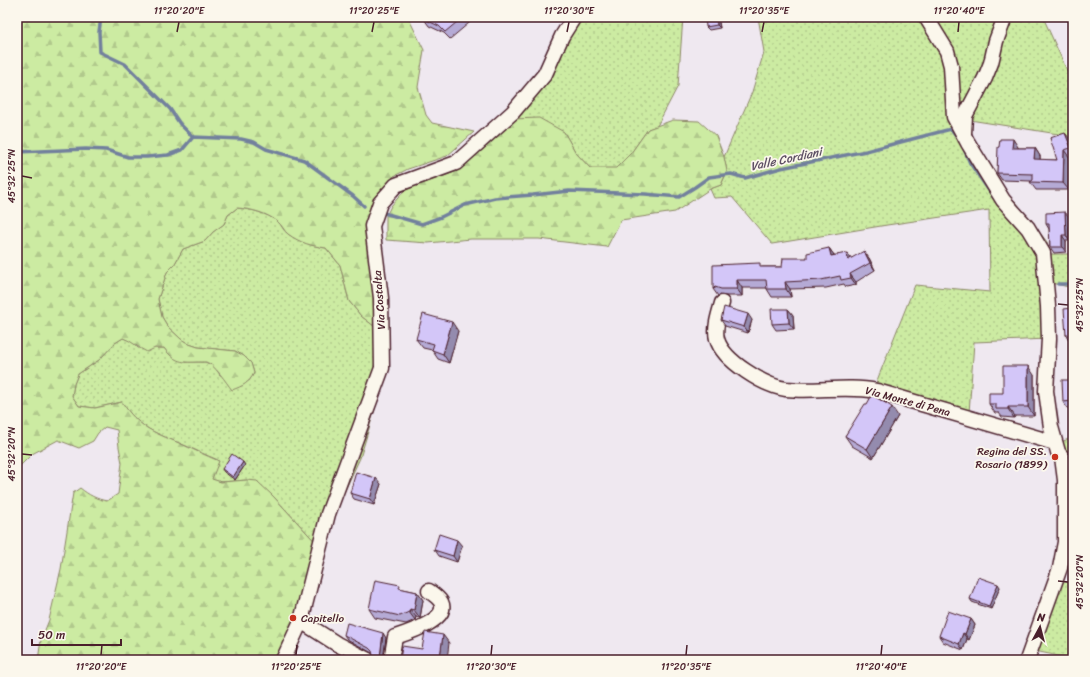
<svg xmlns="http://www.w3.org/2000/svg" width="1090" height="677" font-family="Sriracha,sans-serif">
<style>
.grass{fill:url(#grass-dots);stroke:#8b8566}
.forest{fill:url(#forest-firs);stroke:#8b8566}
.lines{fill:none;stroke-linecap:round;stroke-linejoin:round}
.stream{stroke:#72809d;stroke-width:3.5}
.minor-casing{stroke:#4a1f2b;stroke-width:17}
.minor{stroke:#fbf7ec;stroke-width:14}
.wall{fill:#b5aad5;stroke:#4a1f2b}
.shaded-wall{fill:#948bae;stroke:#4a1f2b}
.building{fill:#d3c6f8;stroke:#4a1f2b}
.ticks{fill:none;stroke:#4a1f2b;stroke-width:1.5}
.poi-dot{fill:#c8321e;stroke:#fbf7ec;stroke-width:1.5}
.labels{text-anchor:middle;stroke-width:3.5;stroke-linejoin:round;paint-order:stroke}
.street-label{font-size:11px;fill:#4a1f2b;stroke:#fbf7ec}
.poi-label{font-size:11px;fill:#4a1f2b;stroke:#fbf7ec;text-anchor:end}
.water-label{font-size:12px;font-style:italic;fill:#5e4f64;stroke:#fbf7ec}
.neatline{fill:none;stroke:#4a1f2b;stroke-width:1.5}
.ticks-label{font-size:10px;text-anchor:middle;fill:#4a1f2b}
</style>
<defs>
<pattern id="grass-dots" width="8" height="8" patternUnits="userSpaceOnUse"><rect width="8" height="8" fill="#cceba2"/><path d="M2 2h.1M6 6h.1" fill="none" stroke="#b1c98c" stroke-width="1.8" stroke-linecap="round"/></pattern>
<pattern id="forest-firs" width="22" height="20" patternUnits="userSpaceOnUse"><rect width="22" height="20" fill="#cceba2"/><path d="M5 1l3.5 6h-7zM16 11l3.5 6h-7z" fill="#b1c98c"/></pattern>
</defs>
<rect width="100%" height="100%" fill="#efe8f0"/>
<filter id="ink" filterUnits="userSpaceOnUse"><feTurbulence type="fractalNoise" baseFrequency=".025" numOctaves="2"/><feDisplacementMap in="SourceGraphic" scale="8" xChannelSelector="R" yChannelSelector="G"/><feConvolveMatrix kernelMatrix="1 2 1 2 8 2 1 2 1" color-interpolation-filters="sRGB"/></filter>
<g filter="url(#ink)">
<g class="grass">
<path d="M 572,17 L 683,17 L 678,86 L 657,126 L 648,129 L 631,153 L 616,169 L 590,168 L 576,153 L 564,132 L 513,119 L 548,78 L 558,64 L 564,32 Z"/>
<path d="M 758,17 L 1043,17 L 1073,84 L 1073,140 L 1058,134 L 970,120 L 970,135 L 1001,188 L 1016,202 L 1047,242 L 1048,254 L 1070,254 L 1073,253 L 1073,288 L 1047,282 L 1049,339 L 974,342 L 969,413 L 874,388 L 915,285 L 990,292 L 989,210 L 887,225 L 772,244 L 732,197 L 714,198 L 710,189 L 721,185 L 727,172 L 724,157 L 752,92 L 764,52 Z"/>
<path d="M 237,208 C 250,209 267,213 278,222 C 282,225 283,231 288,234 C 300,242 312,246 326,248 L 340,265 L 349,301 L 361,316 L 374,326 L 388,366 L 360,458 L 319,546 L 273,496 L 247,480 L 221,482 L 211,479 L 218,460 C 205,455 192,448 179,443 C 153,432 138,427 122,402 L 95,408 L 79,406 L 72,396 L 74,384 L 78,374 L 99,360 L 115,343 L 123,338 L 132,341 L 138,348 L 164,348 L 170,355 L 186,362 L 205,362 L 214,366 L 220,375 L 249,381 L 254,373 L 251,363 L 244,356 L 235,351 L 198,347 L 189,344 L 181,339 L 168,327 L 162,317 L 158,299 L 167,272 L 174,265 L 183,249 L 205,241 L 213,232 L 224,224 L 228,215 Z"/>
<path d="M 1073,437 L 1073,469 L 1057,467 L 1055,460 L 1053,460 L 1052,446 Z"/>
<path d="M 1060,581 L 1073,584 L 1073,659 L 1035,651 Z"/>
</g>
<g class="forest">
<path d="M 17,17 L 408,17 L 424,50 L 418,87 L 426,115 L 432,123 L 474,132 L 447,156 L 408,169 L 394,176 L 375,197 L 369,211 L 368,225 L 373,291 L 374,326 L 361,316 L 349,301 L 340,265 L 326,248 C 312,246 300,243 288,234 C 284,231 282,225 278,222 C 267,213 251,209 237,208 L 228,215 L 224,224 L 213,232 L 205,241 L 183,249 L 174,265 L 167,272 L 158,299 L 162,317 L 168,327 L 181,339 L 189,344 L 198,347 L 235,351 L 244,356 L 251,363 L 254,373 C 249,383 243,386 232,390 C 226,382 215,365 206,362 C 203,362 199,362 197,362 C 180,363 174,361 164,348 L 155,348 L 147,352 C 138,348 132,341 123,338 L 115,343 L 99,360 L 78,374 L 74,384 L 72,396 L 79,406 L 95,408 L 122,402 C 138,427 153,432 179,443 C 192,449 205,455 219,461 L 212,479 L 221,482 L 247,480 L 257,481 L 273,496 L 319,546 L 286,660 L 38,660 L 41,640 L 49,620 L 61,569 L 73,493 L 80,488 C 89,495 96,499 107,501 L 118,494 L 122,463 L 119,447 L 117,430 L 105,427 L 98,433 L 93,441 L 79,448 L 58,440 L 32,454 L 17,469 Z"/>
<path d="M 539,118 L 564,132 L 576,153 L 590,168 L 616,168 L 631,153 L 648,129 L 673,120 L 699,121 L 716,136 L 724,157 L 727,171 L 721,185 L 710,189 L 675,212 L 621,220 L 607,247 L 539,239 L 471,239 L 428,243 L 386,240 L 386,216 L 391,206 L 404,191 L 415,186 L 444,176 L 457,171 L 513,119 Z"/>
</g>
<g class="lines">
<g class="stream">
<path d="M 101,17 L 99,32 L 100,52 L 125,64 L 170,109 L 180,124 L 193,137"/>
<path d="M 964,149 L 970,163 L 994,198"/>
<path d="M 17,152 L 86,149 L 106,150 L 128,157 L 147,157 L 168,155 L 182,150 L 193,137 L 241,139 L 254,142 L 266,149 L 304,160 L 353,196 L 364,206"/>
<path d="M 384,213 L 422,224 L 441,217 L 465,205 L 495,198 L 533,195 L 569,191 L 645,194 L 679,197 L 695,187 L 709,177 L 731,174 L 745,178 L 781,168 L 866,151 L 951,129 L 958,138"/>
<path d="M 1058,284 L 1073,284"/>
</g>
<g class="minor-casing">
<g id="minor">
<path d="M 926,17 L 947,51 L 951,66 L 954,117 L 968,143 L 1003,200 L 1028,228 L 1043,253 L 1048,306 L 1049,339 L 1046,391 L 1051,427 L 1058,452 L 1062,457"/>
<path d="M 964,133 L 965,116 L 985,78 L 991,63 L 996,41 L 1005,17"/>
<path d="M 722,303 C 719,314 714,328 717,339 C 723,361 765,386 786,389 C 817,392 847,385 877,391 L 1055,443"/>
<path d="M 301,621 L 337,644 L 368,660"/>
<path d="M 283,660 L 301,621 L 328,514 L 382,368 L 381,298 L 372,226 L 380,203 L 396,185 L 456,163 L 513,112 L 545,74 L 562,36 L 574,17"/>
<path d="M 391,660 L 395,637 C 407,633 450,620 441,602 C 438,597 433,594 429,591"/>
<path d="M 1027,660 L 1060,568 L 1065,542 L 1065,480 L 1062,457"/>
</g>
</g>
<use href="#minor" class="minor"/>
</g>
<g class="wall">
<path d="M 425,17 L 473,17 L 469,23 L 450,39 L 444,33 L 429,26 L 424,19 Z"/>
<path d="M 718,17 L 720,28 L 709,30 L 706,27 Z"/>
<path d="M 1071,140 L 1073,147 L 1073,157 L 1070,158 L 1069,190 L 1036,190 L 1030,182 L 1031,181 L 1002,180 L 997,173 L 999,147 L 1018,147 L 1018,148 L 1035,148 L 1040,156 L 1040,160 L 1057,160 Z"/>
<path d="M 1069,217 L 1069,241 L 1066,241 L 1066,252 L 1054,253 L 1050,247 L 1049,229 L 1046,224 Z"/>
<path d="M 829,248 L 834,255 L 850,258 L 869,258 L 875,270 L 856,282 L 856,285 L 846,287 L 844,284 L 826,288 L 790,289 L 791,297 L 772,297 L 767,289 L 767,288 L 742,288 L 742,296 L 727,296 L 720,295 L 718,296 L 713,289 L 762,267 L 782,267 L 807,258 Z"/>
<path d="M 1073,308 L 1073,344 L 1072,345 L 1066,335 Z"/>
<path d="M 788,309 L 793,315 L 794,329 L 776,330 L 772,324 Z"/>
<path d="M 721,320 L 752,320 L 748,333 L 725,326 Z"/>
<path d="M 458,331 L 449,363 L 438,359 L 432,350 L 423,348 L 416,339 Z"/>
<path d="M 1034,375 L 1034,416 L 1015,416 L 1014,418 L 1002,417 L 999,413 L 995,413 L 989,404 L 1003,393 Z"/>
<path d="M 1073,380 L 1073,408 L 1067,408 L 1063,402 Z"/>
<path d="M 867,404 L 898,416 L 873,458 L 852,446 L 845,436 Z"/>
<path d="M 245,465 L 235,480 L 224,472 L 222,469 Z"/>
<path d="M 381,484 L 374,505 L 354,499 L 350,493 Z"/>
<path d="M 462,546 L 457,562 L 439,556 L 435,550 Z"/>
<path d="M 1000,587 L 991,609 L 972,602 L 970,599 Z"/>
<path d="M 403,589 L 417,592 L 423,600 L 420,618 L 416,617 L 415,620 L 406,624 L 375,618 L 369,609 Z"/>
<path d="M 971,619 L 975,625 L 969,640 L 967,639 L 963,650 L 943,642 L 939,636 Z"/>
<path d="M 344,635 L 386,638 L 383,660 L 371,660 L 373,655 L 372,653 L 347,639 Z"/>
</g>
<g class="shaded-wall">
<path d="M 465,17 L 473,17 L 469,23 Z"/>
<path d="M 716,17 L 718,17 L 720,28 L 717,25 Z"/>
<path d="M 1065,133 L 1071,140 L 1073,147 L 1073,152 L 1071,148 Z"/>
<path d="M 1013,139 L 1018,147 L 1018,155 L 1012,148 Z"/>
<path d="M 1035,148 L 1040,156 L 1040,167 L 1034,159 Z"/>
<path d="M 1064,150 L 1070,158 L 1069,190 L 1063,183 Z"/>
<path d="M 1065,212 L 1069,217 L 1069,241 L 1066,235 Z"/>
<path d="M 1062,235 L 1066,241 L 1066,252 L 1062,247 Z"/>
<path d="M 829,248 L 834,255 L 831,256 Z"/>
<path d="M 864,251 L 869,258 L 875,270 L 870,263 Z"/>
<path d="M 847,253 L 852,260 L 848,260 Z"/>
<path d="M 850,274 L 856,282 L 856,285 L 851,278 Z"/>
<path d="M 737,280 L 742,288 L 742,296 L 737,289 Z"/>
<path d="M 785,282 L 790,289 L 791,297 L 786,289 Z"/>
<path d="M 788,309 L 793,315 L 794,329 L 789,323 Z"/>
<path d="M 748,314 L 752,320 L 748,333 L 744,327 Z"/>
<path d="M 452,322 L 458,331 L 449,363 L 443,354 Z"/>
<path d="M 1028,366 L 1034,375 L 1034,416 L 1028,407 Z"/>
<path d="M 892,407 L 898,416 L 873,458 L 867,449 Z"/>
<path d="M 1008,407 L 1015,416 L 1014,418 L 1008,409 Z"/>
<path d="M 243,462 L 245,465 L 235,480 L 233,477 Z"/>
<path d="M 376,478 L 381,484 L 374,505 L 370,499 Z"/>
<path d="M 457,540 L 462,546 L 457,562 L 453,556 Z"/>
<path d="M 998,584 L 1000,587 L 991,609 L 989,606 Z"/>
<path d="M 417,592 L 423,600 L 420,618 L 414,610 Z"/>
<path d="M 410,609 L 416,617 L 415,620 L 409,612 Z"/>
<path d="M 971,619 L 975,625 L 969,640 L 965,634 Z"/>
<path d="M 383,633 L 386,638 L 383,660 L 382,660 L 380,657 Z"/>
<path d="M 963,633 L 967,639 L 963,650 L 959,644 Z"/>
<path d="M 443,635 L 449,643 L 447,660 L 442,660 L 440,657 Z"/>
<path d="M 376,656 L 379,660 L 374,660 Z"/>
</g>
<g class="building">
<path d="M 425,17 L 463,17 L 445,32 L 439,26 L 424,19 Z"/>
<path d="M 705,17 L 716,17 L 717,25 L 706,27 Z"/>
<path d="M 1065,133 L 1071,148 L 1064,150 L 1063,183 L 1030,182 L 1033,180 L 1033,174 L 997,173 L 998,147 L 999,147 L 1000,139 L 1013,139 L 1012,148 L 1035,148 L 1034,159 L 1057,160 L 1050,138 Z"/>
<path d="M 1065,212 L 1066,235 L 1062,235 L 1062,247 L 1050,247 L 1049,224 L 1046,224 L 1046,213 Z"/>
<path d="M 829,248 L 831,256 L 847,253 L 848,260 L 864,251 L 870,263 L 850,274 L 851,278 L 841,280 L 840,276 L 821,280 L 785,282 L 786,289 L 767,289 L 766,280 L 737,280 L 737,289 L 721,289 L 715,287 L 713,289 L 713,265 L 760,263 L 760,267 L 782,267 L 783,258 L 807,258 L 807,253 Z"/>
<path d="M 724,307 L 748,314 L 744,327 L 721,320 Z"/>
<path d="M 1073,308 L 1073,335 L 1066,335 L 1064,309 Z"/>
<path d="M 771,309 L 788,309 L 789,323 L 772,324 Z"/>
<path d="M 423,314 L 452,322 L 443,354 L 432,350 L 434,344 L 416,339 Z"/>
<path d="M 1003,366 L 1028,366 L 1028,407 L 1008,407 L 1008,409 L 996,409 L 996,404 L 989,404 L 989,393 L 1003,393 Z"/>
<path d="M 1062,380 L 1073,380 L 1073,401 L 1063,402 Z"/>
<path d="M 872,395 L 892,407 L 867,449 L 845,436 L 865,404 L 867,404 Z"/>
<path d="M 232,454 L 243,462 L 233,477 L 222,469 Z"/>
<path d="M 356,472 L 376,478 L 370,499 L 350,493 Z"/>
<path d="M 439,534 L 457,540 L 453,556 L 434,550 Z"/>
<path d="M 978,577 L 998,584 L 989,606 L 970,599 Z"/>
<path d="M 375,580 L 400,585 L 399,588 L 417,592 L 414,610 L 410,609 L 409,612 L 400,616 L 369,609 Z"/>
<path d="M 948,611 L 971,619 L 965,634 L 963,633 L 959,644 L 939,636 Z"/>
<path d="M 347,623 L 383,633 L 380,657 L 376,656 L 374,660 L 371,660 L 373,655 L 372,651 L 369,648 L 344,635 Z"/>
<path d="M 425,632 L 443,635 L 440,657 L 438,657 L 438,660 L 400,660 L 402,646 L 422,649 Z"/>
<path d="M 343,654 L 357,660 L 341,660 Z"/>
</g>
</g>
<path class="ticks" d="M 177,32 L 179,22M 372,32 L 374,22M 567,32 L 569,22M 762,32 L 764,22M 958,32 L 959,22M 22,176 L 32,178M 1058,304 L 1068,305M 22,454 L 32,455M 1058,581 L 1068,582M 101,655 L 102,645M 296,655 L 297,645M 491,655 L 492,645M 686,655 L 687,645M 881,655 L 882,645"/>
<g class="poi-dot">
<circle cx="1055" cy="457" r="4"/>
<circle cx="293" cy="618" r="4"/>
</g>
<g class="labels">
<g class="street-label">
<text transform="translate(379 300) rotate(-94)" y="4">Via Costalta</text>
<text transform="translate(908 401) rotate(15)" y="4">Via Monte di Pena</text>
</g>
<g class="poi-label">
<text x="1047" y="455">Regina del SS.<tspan x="1047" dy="13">Rosario (1899)</tspan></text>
<text x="301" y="622" text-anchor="start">Capitello</text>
</g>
<g class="water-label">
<text transform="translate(786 159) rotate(-12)" y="4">Valle Cordiani</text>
</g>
</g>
<rect width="1090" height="677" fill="none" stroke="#fbf7ec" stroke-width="44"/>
<g transform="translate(1040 627) rotate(7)" stroke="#fbf7ec" stroke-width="3" paint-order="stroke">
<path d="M0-3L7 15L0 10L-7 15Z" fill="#4a1f2b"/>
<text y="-6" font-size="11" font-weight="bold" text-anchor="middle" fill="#4a1f2b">N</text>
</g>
<path d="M32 639v6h89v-6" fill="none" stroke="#4a1f2b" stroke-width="2"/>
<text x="38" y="639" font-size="12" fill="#4a1f2b" stroke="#fbf7ec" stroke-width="3" paint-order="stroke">50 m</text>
<rect x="22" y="22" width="1046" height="633" class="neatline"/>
<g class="ticks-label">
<text x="179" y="14">11°20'20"E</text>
<text x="374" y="14">11°20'25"E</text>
<text x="569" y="14">11°20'30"E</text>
<text x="764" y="14">11°20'35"E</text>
<text x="959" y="14">11°20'40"E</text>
<text transform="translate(11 176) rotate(-90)" y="4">45°32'25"N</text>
<text transform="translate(1079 305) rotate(-90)" y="4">45°32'25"N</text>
<text transform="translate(11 454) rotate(-90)" y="4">45°32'20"N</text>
<text transform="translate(1079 582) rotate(-90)" y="4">45°32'20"N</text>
<text x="101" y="670">11°20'20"E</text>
<text x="296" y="670">11°20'25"E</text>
<text x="491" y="670">11°20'30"E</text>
<text x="686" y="670">11°20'35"E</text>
<text x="881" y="670">11°20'40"E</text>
</g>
</svg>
